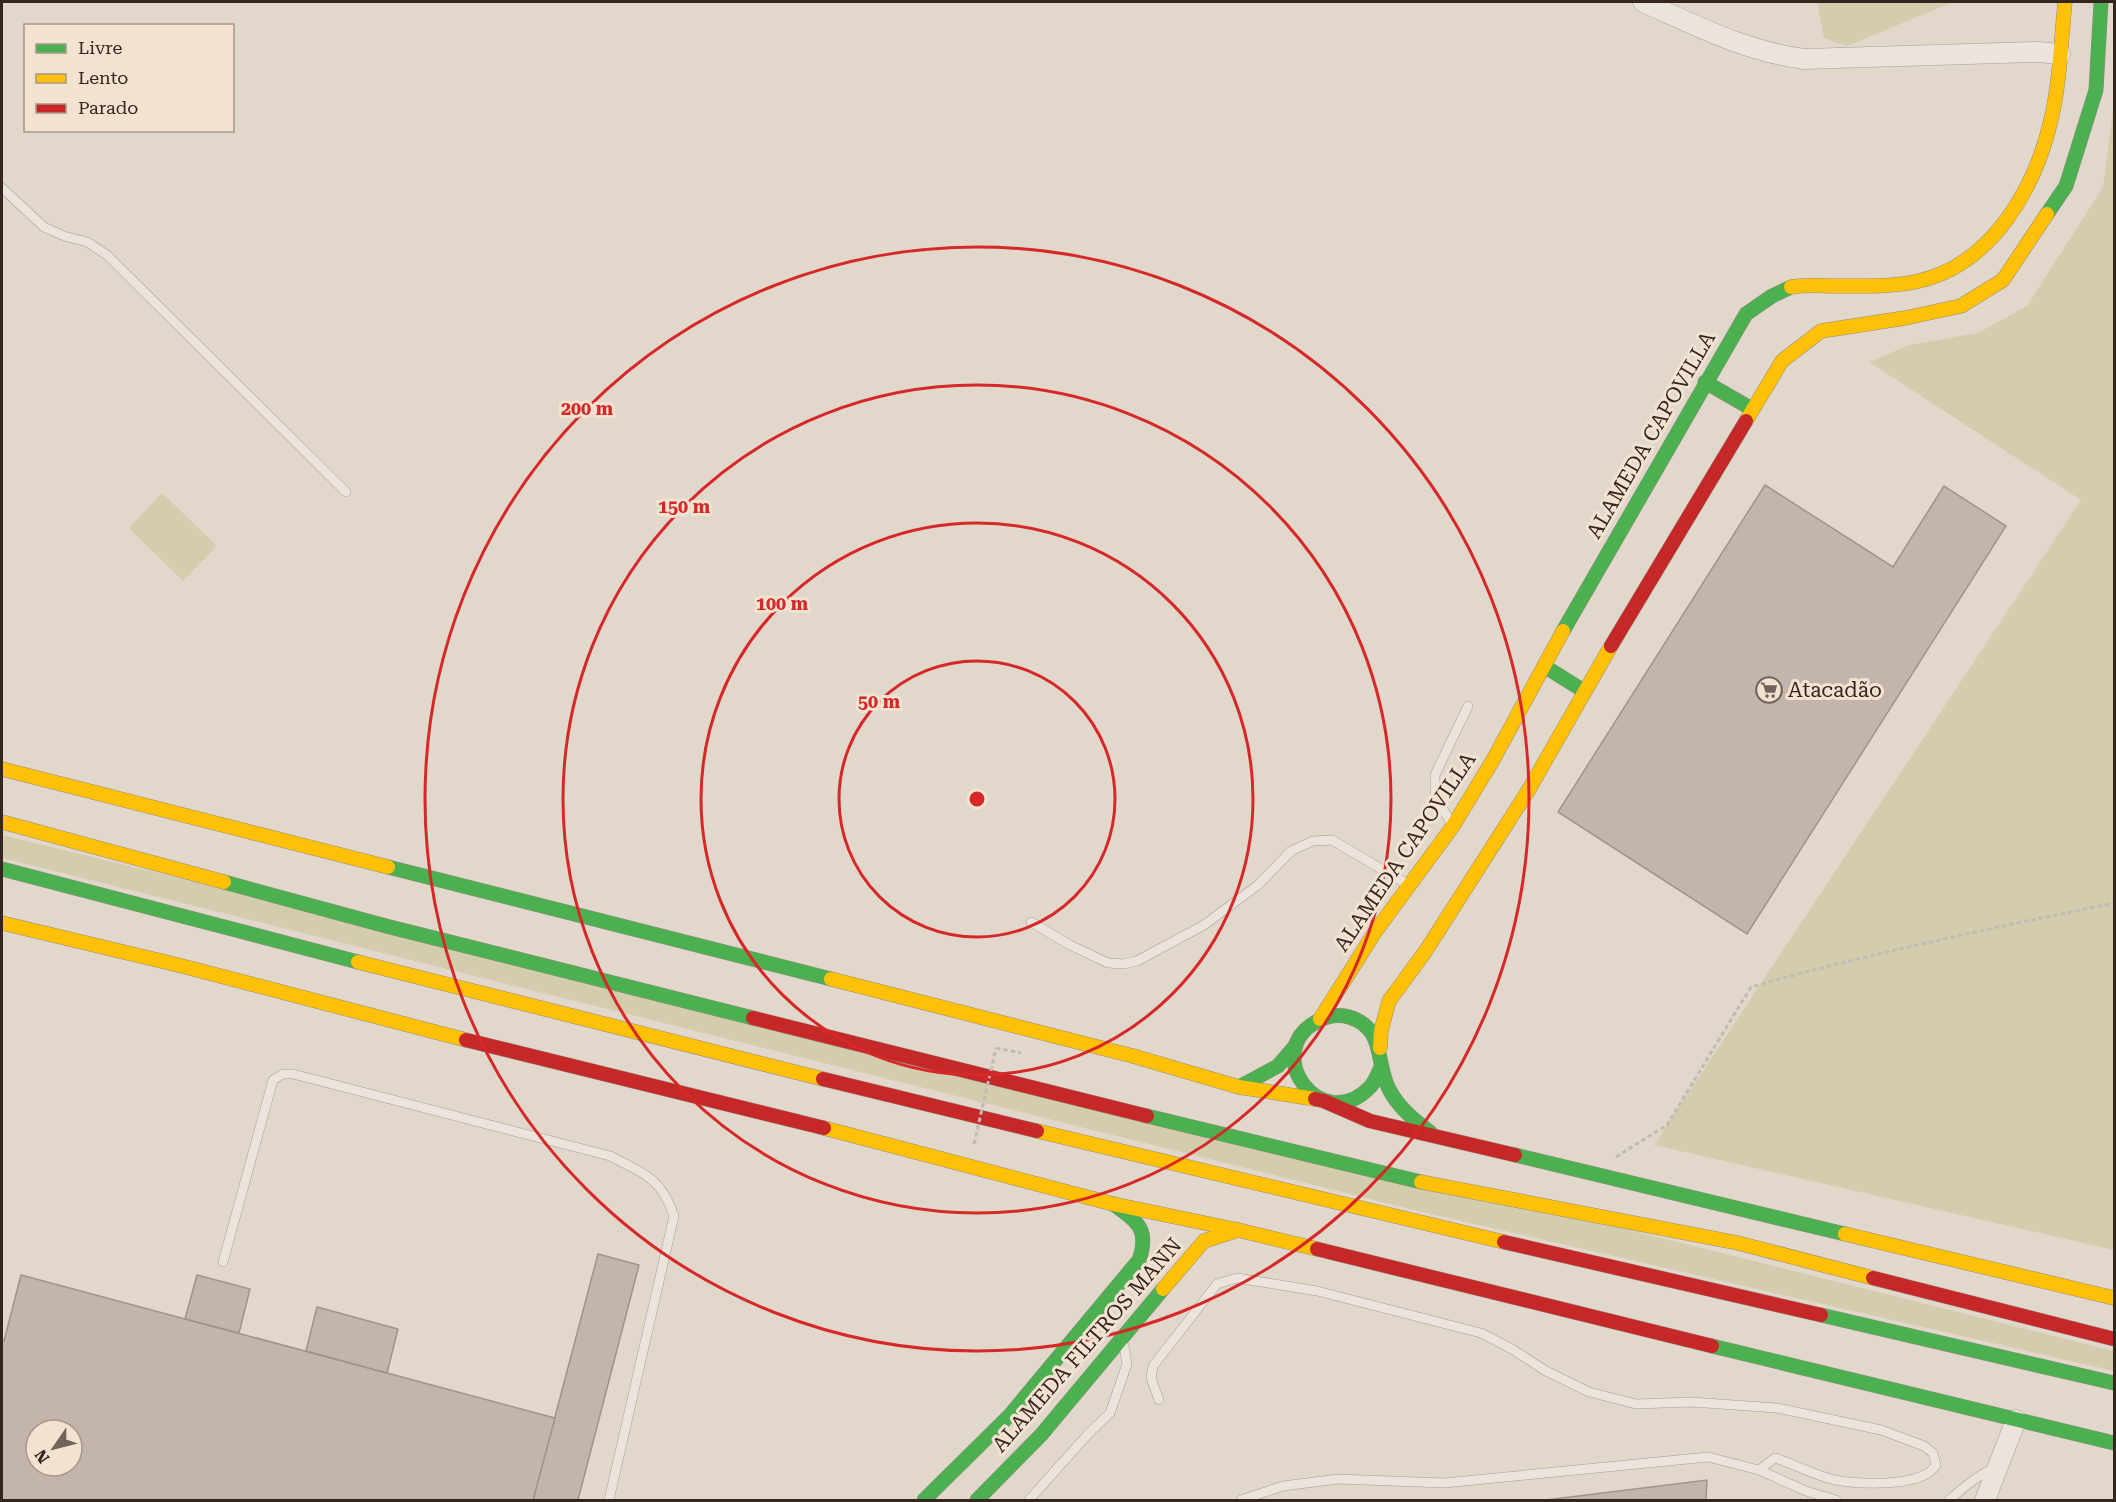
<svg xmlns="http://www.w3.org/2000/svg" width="2116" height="1502" font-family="'Roboto Serif',serif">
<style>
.green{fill:#d3cdae}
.building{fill:#c4b5ac;stroke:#a1938b;stroke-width:1.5;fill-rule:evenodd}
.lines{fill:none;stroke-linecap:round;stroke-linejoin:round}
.lane-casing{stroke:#a69d95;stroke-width:10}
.street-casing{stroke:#a69d95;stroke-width:21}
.fast-casing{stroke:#968c84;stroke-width:15}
.slow-casing{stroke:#968c84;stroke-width:15}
.jam-casing{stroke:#968c84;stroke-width:15}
.path{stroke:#c2bab4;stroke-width:3;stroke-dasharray:4.5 3;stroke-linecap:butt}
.lane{stroke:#eae4dd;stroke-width:9}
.street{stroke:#eae4dd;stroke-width:20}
.fast{stroke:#4caf50;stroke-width:14}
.slow{stroke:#ffc107;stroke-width:14}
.jam{stroke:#c62828;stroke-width:14}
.path-bridge{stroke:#c2bab4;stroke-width:3;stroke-dasharray:4.5 3;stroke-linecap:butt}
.ring{fill:none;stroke:#d62828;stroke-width:3}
.labels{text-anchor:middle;stroke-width:6;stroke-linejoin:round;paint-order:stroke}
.street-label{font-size:21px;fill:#34251e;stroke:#f2e3d1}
.poi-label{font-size:21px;fill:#34251e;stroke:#f2e3d1;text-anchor:start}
.centre{fill:#d62828;stroke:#f2e3d1;stroke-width:3}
.ring-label{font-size:18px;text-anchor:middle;font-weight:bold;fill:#d62828;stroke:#f2e3d1;stroke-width:6;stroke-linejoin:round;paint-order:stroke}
</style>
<rect width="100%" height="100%" fill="#e1d7cb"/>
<g class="green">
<path d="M 1817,2 L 1953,2 L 1847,46 L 1824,38 Z"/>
<path d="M 2114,104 L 2114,1250 L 1654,1145 L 2081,500 L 1869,362 L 1909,345 L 1978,333 L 2027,306 L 2103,187 Z"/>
<path d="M 162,493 L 217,546 L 183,581 L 129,528 Z"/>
<path d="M 2,835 L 1710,1250 L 2114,1351 L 2114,1371 L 1414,1210 L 2,858 Z"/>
</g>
<g class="building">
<path d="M 1765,485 L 1893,567 L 1944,486 L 2006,526 L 1747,934 L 1558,812 Z"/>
<path d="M 598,1254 L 639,1265 L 578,1500 L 533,1500 Z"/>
<path d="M 21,1275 L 555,1418 L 533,1500 L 2,1500 L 2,1340 L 4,1341 ZM 36,1430 L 72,1430 L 72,1466 L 36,1466 Z"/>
<path d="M 197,1275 L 250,1289 L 239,1333 L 185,1319 Z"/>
<path d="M 317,1307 L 398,1329 L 387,1373 L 306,1351 Z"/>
<path d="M 1707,1480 L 1706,1500 L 1546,1500 Z"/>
</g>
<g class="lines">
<g class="lane-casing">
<g id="lane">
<path d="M 2,188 L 44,227 L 64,236 L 87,242 L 107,255 L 346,492"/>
<path d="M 1452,824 L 1435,797 L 1435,775 L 1468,706"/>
<path d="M 1031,922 L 1070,945 L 1108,963 L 1124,964 L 1137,961 L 1204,925 L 1258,885 L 1291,851 L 1313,841 L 1332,840 L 1407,884"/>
<path d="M 223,1262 L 273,1080 L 283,1074 L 293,1074 L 610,1156 C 644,1174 661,1177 674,1216 L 609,1500"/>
<path d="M 1159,1400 L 1151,1378 L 1153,1366 L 1217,1284 L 1237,1278 L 1317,1291 L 1481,1333 L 1512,1349 L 1546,1371 L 1589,1392 L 1636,1404 L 1691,1402 L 1777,1408 L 1881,1430 L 1924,1446 L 1933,1453 L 1936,1465 C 1923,1488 1854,1485 1831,1479 C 1812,1474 1794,1464 1775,1458 L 1759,1470"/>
<path d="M 1029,1500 L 1089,1433 L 1110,1413 L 1127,1364 L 1124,1346"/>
<path d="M 1241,1500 L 1283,1486 L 1338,1479 L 1444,1483 L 1708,1457 L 1759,1470 L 1806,1491 L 1836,1500"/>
<path d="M 1949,1500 C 1963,1488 1977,1476 1994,1468"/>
</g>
</g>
<g class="street-casing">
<g id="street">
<path d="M 1643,2 C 1697,26 1745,51 1804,59 L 2038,52 L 2060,54"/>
<path d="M 1985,1500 L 2016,1420"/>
</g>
</g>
<g class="fast-casing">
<g id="fast">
<path d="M 2047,214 L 2066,186 L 2096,90 L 2101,2"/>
<path d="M 1705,382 L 1752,409"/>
<path d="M 1563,631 L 1746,314 L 1772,296 L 1791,287"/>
<path d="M 1544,666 L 1584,691"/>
<path d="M 388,867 L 831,979"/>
<path d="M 2,869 L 358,962"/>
<path d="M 224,882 L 386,926 L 753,1018"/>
<path d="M 1381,1067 C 1378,1073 1375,1082 1370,1087 C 1321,1138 1259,1051 1318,1021 C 1327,1016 1339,1014 1349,1017 C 1386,1028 1375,1063 1389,1089 C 1398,1107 1414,1120 1430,1132"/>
<path d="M 1239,1087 L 1278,1066 L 1296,1045"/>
<path d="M 1147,1116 L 1421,1182"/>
<path d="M 1515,1155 L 1845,1234"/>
<path d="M 1821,1315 L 2114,1383"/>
<path d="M 1712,1346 L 2114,1443"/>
<path d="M 924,1500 L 1010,1415 L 1139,1260 C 1150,1229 1137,1221 1113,1204"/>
<path d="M 977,1500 L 1041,1435 L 1163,1289"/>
</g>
</g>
<g class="slow-casing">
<g id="slow">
<path d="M 1791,287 C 1807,284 1822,286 1837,286 C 1864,286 1893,287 1919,281 C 1992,264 2035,189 2051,120 C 2060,82 2061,41 2065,2"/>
<path d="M 1746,421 L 1782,361 L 1821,331 L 1905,318 L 1961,306 L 2003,280 L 2047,214"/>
<path d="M 2,769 L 388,867"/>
<path d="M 2,822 L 224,882"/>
<path d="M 2,923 L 178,965 L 466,1040"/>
<path d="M 358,962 L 823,1079"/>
<path d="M 831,979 L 1133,1056 L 1239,1087 L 1315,1099"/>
<path d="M 1320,1019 L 1375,932 L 1453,826 L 1493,760 L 1563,631"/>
<path d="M 1380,1048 L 1381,1031 L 1389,1001 L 1425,952 L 1528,791 L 1611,646"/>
<path d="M 824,1128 L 1113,1204 L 1238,1230 L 1317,1249"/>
<path d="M 1037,1131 L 1504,1242"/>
<path d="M 1421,1182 L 1738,1243 L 1873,1278"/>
<path d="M 1845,1234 L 2114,1298"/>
<path d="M 1163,1289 L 1204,1241 L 1238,1230"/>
</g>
</g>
<g class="jam-casing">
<g id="jam">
<path d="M 1611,646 L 1746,421"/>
<path d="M 753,1018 L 1147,1116"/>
<path d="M 466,1040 L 824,1128"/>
<path d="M 823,1079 L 1037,1131"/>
<path d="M 1315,1099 L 1324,1101 L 1370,1121 L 1515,1155"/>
<path d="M 1504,1242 L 1821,1315"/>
<path d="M 1317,1249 L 1712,1346"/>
<path d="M 1873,1278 L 2114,1339"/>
</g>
</g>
<g class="path">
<path d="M 996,1048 L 1021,1053"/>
<path d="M 1616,1157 L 1667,1125 L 1751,987 C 1871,953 1992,928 2114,903"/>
</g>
<use href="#lane" class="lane"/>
<use href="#street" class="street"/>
<use href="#fast" class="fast"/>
<use href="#slow" class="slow"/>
<use href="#jam" class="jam"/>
<path class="path-bridge" d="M 974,1144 L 996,1048"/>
</g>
<g class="ring">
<circle cx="977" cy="799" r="138"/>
<circle cx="977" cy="799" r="276"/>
<circle cx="977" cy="799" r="414"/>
<circle cx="977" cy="799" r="552"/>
</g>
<defs>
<g id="supermarket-ring" transform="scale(1.35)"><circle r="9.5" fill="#f2e3d1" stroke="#71635b" stroke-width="1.5"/><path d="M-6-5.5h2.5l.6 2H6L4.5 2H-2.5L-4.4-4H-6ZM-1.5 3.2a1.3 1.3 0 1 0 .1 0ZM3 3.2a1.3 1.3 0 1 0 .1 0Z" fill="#71635b"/></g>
</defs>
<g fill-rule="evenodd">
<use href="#supermarket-ring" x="1769" y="690"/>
</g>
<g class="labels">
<g class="street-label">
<text transform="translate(1651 435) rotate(-60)" y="7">ALAMEDA CAPOVILLA</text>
<text transform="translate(1405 852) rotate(-56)" y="7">ALAMEDA CAPOVILLA</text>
<text transform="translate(1087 1345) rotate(-49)" y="7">ALAMEDA FILTROS MANN</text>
</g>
<g class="poi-label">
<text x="1788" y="697">Atacadão</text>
</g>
</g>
<circle cx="977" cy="799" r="9" class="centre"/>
<g class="ring-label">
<text x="587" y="415">200 m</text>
<text x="684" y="513">150 m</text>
<text x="782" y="610">100 m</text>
<text x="879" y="708">50 m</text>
</g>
<rect width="2116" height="1502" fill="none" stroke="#34251e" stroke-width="6"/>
<rect x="24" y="24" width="210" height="108" fill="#f2e3d1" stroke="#a69789" stroke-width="1.5"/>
<rect x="36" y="44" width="30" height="9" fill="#4caf50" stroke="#a69789" stroke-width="1.5"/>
<text x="78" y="54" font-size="18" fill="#34251e">Livre</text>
<rect x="36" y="74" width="30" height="9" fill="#ffc107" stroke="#a69789" stroke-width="1.5"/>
<text x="78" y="84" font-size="18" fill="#34251e">Lento</text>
<rect x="36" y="104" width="30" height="9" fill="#c62828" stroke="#a69789" stroke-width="1.5"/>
<text x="78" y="114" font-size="18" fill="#34251e">Parado</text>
<g transform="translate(54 1448) rotate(235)"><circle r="28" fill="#f2e3d1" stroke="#a69789" stroke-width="1.5"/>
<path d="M0-4.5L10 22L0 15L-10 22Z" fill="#71635b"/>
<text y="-9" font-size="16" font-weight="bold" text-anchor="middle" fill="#34251e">N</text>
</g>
</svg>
